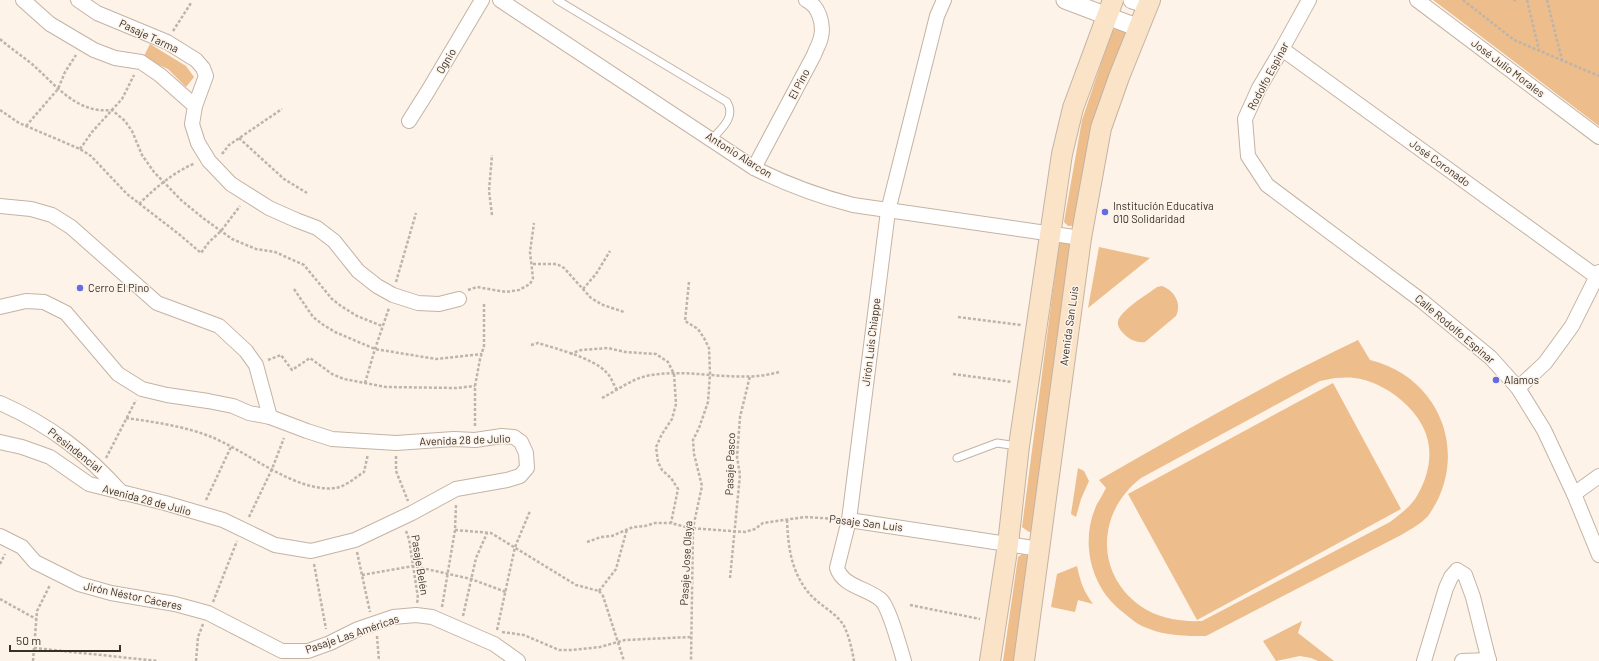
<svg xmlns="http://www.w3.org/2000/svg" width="1599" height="661" font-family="Barlow,sans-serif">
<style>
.green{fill:#edbd8c;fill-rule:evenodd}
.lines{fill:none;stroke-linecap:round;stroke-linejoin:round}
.service-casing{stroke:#c4b3a3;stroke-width:9}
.minor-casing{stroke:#c4b3a3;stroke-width:16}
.tertiary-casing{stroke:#c4b3a3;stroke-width:19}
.secondary-casing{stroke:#c4b3a3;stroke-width:22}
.path{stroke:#bdb4ab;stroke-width:2.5;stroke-dasharray:3 2;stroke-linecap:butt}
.service{stroke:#fff;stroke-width:7}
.minor{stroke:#fff;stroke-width:14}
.tertiary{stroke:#fff;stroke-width:17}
.secondary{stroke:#fae3c7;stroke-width:20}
.poi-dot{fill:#646be4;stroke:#fdf3e9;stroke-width:1.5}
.labels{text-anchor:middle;stroke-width:3;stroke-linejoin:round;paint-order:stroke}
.street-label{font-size:11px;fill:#373029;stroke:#fdf3e9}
.poi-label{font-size:11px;fill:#373029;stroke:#fdf3e9;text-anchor:start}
</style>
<rect width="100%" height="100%" fill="#fdf3e9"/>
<g class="green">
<path d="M 1433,0 L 1599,0 L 1599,126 Z"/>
<path d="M 1119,26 L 1125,30 L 1128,35 L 1078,225 L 1068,226 L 1064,222 L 1082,120 L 1112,31 Z"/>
<path d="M 150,44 L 186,66 L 194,77 L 186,87 L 168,69 L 143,58 Z"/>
<path d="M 1063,242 L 1070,243 L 1074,246 L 1033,531 L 1029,532 L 1022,527 L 1059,244 Z"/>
<path d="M 1099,247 L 1150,258 L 1088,308 Z"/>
<path d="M 1162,286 C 1175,291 1182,304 1176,316 L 1145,342 C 1138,343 1130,340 1125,335 C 1122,332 1117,327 1118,322 C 1119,311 1148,294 1157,287 Z"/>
<path d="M 1358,340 L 1370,360 C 1441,377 1471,456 1428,516 C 1422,523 1411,529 1403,534 L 1206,636 C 1186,636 1166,636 1147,628 C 1138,625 1131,619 1124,613 C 1091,589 1079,542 1097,504 C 1100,499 1103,494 1106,488 L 1099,480 C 1185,431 1269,382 1358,340 ZM 1335,378 C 1341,378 1348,377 1354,378 C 1384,381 1422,410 1428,441 C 1432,459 1427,478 1418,494 C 1412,506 1400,514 1390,522 L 1202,621 C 1181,622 1156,618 1139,605 C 1094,571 1098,511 1141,478 L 1320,381 Z"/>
<path d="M 1333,383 L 1401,509 L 1197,620 L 1128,494 Z"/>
<path d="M 1078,468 L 1084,471 L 1089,481 L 1081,499 L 1076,517 L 1071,514 Z"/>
<path d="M 1022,554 L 1029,556 L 1018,661 L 1003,661 L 1018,557 Z"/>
<path d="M 1077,566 C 1080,581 1084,592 1093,604 L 1078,600 L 1075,612 L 1051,607 L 1057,574 Z"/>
<path d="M 1302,621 L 1298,633 L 1334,661 L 1318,661 L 1311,658 L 1300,656 L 1276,661 L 1263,641 Z"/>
</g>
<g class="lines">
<g class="service-casing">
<g id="service">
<path d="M 557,0 L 727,102 C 736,117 722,128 712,139"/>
<path d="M 957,458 L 997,443 L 1017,446"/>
</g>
</g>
<g class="minor-casing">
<g id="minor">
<path d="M 23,0 L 50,24 L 94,50 L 115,58 L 141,62 L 160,75 L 195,106"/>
<path d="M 78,0 L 97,13 L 167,42 L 196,60 L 203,68 L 206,76 L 195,106 L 192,124 L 198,143 L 209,161 L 231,184 L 269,208 L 296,220 L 317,228 L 334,241 L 358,271 L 377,286 L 393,295 L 418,303 L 439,304 L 459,299"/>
<path d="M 500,0 L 754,168 C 786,184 818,196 853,205 L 1081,238"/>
<path d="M 1309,0 L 1282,49 L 1259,88 L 1245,119 L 1248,156 L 1267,185 L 1422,301 L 1491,358 L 1518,388 L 1544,430 L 1574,494 L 1599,555"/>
<path d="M 1417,0 L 1599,137"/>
<path d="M 1282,49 L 1597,277"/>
<path d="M 409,121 L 428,91 L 482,0"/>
<path d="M 754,168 L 814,55 C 816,49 820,43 821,37 C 824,24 819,6 806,0"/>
<path d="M 0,206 L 31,209 L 52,215 L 71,227 L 157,303 L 219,326 L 246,351 L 256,365 L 270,417"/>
<path d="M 0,307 L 26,301 L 44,302 L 66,313 L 118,374 L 142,389 L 167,395 L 208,401 L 233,406 L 249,413 L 270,417 L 307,431 L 332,439 L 396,443 L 454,439 L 475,440 L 502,436 L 514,437 L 521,442 L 526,453 L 527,468 L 520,476 L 507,480 L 456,489 L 412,513 L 355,540 L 311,551 L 275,545 L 223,520 L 165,503 L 89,484 L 50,457 L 22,447 L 0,442"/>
<path d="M 1518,388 L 1545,363 L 1572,326 L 1599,272"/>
<path d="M 0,403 C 50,425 86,453 122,493"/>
<path d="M 1574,494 L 1599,476"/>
<path d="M 849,520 L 1040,549"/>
<path d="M 0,536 L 22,547 L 35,562 L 79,584 L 111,593 L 175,604 L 208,613 L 282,651 L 308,651 L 330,643 L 358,629 L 393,617 L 416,615 L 432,617 L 494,644 L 518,661"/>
<path d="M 904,661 C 900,648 889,607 881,600 C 868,588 843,587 837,568 L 849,520 L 888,211 L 937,16 L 944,0"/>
<path d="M 1424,661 L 1446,588 L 1451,577 L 1457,570 L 1465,575 L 1473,597 L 1489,661"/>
<path d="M 1462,661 L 1489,660"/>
</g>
</g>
<g class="tertiary-casing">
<g id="tertiary">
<path d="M 1065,0 L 1139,28"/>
<path d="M 1132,0 L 1148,5"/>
</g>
</g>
<g class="secondary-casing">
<g id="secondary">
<path d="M 990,661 L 1008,544 L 1019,446 L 1062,154 L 1073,108 L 1113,0"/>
<path d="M 1024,661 L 1081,238 L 1101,128 L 1119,77 L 1150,0"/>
</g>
</g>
<g class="path">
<path d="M 1463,0 L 1514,40 L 1599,76"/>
<path d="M 1513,0 L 1518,0"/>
<path d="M 1527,0 L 1539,50"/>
<path d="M 1547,0 L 1562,60"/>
<path d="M 173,31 L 191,3"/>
<path d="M 0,39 C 10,48 21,55 32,64 C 55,84 76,114 112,110 L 125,121 L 132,131 L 142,155 L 154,172 L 181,200 L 203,218 L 232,239 L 256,249 L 275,252 L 304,265 L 332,299 L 341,306 L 357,316 L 382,326"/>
<path d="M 0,110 L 19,123 L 80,149 L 91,156 L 127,194 L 180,235 L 201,253 L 209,242 L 221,231 L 240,206"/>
<path d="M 26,126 L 58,89 L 65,72 L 76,55"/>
<path d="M 239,138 L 284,179 L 307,193"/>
<path d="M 80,149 L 92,132 L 122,99 L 134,75"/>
<path d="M 222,154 L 229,145 L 282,109"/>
<path d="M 139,204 C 156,187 173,173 195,163"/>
<path d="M 492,215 L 489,191 L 492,155"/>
<path d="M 533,264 L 557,264 L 564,268 L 591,298 L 603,305 L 624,312"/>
<path d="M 396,282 L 416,213"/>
<path d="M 689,282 L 685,321 L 698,329 L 704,338 L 709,348 L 710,374 L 708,402 L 699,428 L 693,440 L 694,454 L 702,486 L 693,528 L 691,661"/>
<path d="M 294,289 L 313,317 L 322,324 L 335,332 L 375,349 L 436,359 L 482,354"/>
<path d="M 583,289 L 596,274 L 610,251"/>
<path d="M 468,290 L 477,287 L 506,292 L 519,290 L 530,284 L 533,278 L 530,252 L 534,223"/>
<path d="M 958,317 L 1021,325"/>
<path d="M 531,345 L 538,343 C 557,349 593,358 606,372 C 611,376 613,384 617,390"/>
<path d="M 570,354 L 581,350 L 608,348 L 625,352 L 656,354 L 668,362 L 674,374 L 676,404 L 672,419 L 662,434 L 656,447 L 658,462 L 662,470 L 671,478 L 678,489 L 671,523"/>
<path d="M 268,360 L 281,355 L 292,370 L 310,358 L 332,374 L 344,379 L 386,387 L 456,388 L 475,386"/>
<path d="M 953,374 L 1012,382"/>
<path d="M 365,383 L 375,349 L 389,308"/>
<path d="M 602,398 C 618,390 634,377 652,375 C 694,368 738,384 779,372"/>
<path d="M 126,418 C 154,422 183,426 209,436 C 246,450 295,493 335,488 C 345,487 356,477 364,472 L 368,454"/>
<path d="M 475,426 L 475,386 L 480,359 L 484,346 L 484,302"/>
<path d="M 396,456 L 396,471 L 408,501"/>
<path d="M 106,458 L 136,400"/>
<path d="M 206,500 L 231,447"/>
<path d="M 249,517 L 272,469 L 284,438"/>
<path d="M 787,520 C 788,546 791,571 808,592 C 817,604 837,613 844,626 C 849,636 852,649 854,661"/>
<path d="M 455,530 L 491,533 L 576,585 L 599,591"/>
<path d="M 406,531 L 409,539 L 418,598 L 417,603"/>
<path d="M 587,542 L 601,537 L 612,536 L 633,527 L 645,526 L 655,523 L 671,523 L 689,528 L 745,532 L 755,529 L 763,523 L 805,517 L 837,519"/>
<path d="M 357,552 L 370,612"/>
<path d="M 0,564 L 5,554"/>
<path d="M 314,564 L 326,629"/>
<path d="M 362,575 L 413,566 L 471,579 L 506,592"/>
<path d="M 730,578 L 740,475 L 737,457 L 740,417 L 750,376"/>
<path d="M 599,591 L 603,596 L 624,661"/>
<path d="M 599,591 L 616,569 L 627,529"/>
<path d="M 0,599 L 36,619"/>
<path d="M 213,602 L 237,541"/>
<path d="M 910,605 L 980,619"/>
<path d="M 442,607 L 455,530 L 456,505"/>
<path d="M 463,616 L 476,558 L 487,533"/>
<path d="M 497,630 L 515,547 L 530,511"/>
<path d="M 502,632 L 524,635 L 559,650 L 572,650 L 600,647 L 625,640 L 691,637"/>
<path d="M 377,636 L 379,661"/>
<path d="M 34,648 L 158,661"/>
<path d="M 33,661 L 37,611 L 50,585"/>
<path d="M 196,661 L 198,637 L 203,624"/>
</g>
<use href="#service" class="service"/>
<use href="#minor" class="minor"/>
<use href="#tertiary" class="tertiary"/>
<use href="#secondary" class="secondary"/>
</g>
<g class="poi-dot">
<circle cx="1105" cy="212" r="4"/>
<circle cx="80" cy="288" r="4"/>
<circle cx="1496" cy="380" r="4"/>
</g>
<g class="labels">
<g class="street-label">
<text transform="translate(149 36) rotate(25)" y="4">Pasaje Tarma</text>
<text transform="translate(446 61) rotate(-59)" y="4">Ognio</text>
<text transform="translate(1508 68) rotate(37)" y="4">José Julio Morales</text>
<text transform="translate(1268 76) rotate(-62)" y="4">Rodolfo Espinar</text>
<text transform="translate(799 84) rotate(-62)" y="4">El Pino</text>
<text transform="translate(739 155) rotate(32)" y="4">Antonio Alarcon</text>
<text transform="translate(1440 163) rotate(36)" y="4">José Coronado</text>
<text transform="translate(1069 326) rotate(-82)" y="4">Avenida San Luis</text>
<text transform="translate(1455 329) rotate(40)" y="4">Calle Rodolfo Espinar</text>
<text transform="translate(871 342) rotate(-83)" y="4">Jirón Luis Chiappe</text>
<text transform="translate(465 440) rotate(-2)" y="4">Avenida 28 de Julio</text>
<text transform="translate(75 450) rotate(38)" y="4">Presindencial</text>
<text transform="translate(730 464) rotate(-88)" y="4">Pasaje Pasco</text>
<text transform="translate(147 500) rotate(15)" y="4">Avenida 28 de Julio</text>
<text transform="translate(866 523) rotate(7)" y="4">Pasaje San Luis</text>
<text transform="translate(686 563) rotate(-87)" y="4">Pasaje Jose Olaya</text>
<text transform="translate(420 565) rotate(81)" y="4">Pasaje Belén</text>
<text transform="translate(133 596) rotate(12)" y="4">Jirón Néstor Cáceres</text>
<text transform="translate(352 634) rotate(-19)" y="4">Pasaje Las Américas</text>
</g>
<g class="poi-label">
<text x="1113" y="210">Institución Educativa<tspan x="1113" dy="13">010 Solidaridad</tspan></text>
<text x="88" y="292">Cerro El Pino</text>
<text x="1504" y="384">Alamos</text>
</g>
</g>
<path d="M10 645v6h110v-6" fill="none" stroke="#373029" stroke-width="2"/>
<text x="16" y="645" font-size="12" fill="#373029" stroke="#fdf3e9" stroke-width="3" paint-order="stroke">50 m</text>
</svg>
